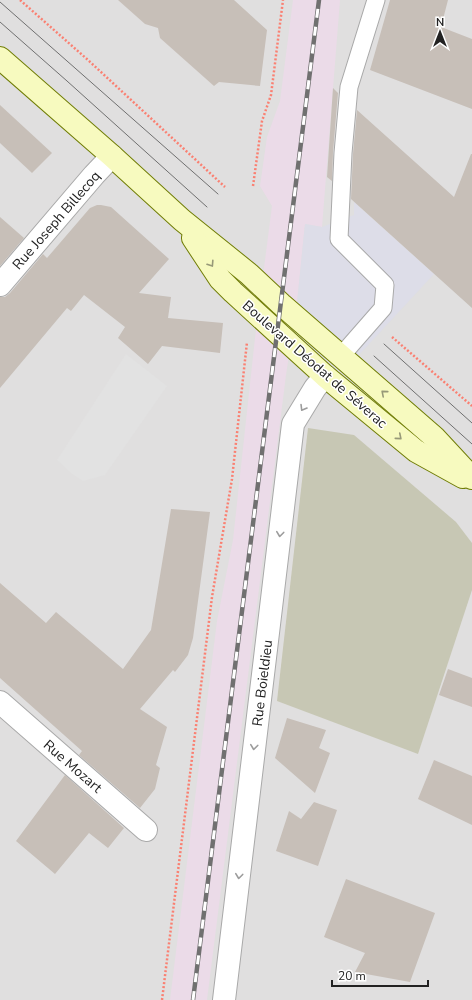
<svg xmlns="http://www.w3.org/2000/svg" width="472" height="1000" font-family="'Nunito Sans',sans-serif">
<style>
.residential{fill:#e0dfdf}
.industrial{fill:#ebdbe8}
.construction{fill:#c7c7b4}
.parking{fill:#e2e2e2}
.plaza{fill:#dddde8}
.building{fill:#c7bfb8}
.lines{fill:none;stroke-linecap:round;stroke-linejoin:round}
.lane-casing{stroke:#a9a9a9;stroke-width:19}
.street-casing{stroke:#a9a9a9;stroke-width:24}
.secondary-casing{stroke:#707d05;stroke-width:24}
.path{stroke:#fa8072;stroke-width:2.5;stroke-dasharray:2 2;stroke-linecap:butt}
.lane{stroke:#fff;stroke-width:17}
.street{stroke:#fff;stroke-width:22}
.secondary{stroke:#f7fabf;stroke-width:22}
.tram{stroke:#707070;stroke-width:1}
.rail-casing{stroke:#707070;stroke-width:4.5}
.rail{stroke:#fff;stroke-width:3;stroke-dasharray:9;stroke-linecap:butt}
.oneway{stroke:#979978}
.oneway2{stroke:#9c9c9c}
.labels{text-anchor:middle;stroke-width:3;stroke-linejoin:round;paint-order:stroke}
.street-label{font-size:14px;fill:#222;stroke:#fff}
</style>
<rect width="100%" height="100%" fill="#f2efe9"/>
<rect class="residential" x="0" y="0" width="472" height="1000"/>
<path class="industrial" d="M 293,0 L 340,0 L 322,227 L 305,224 L 297,303 L 286,375 L 207,1000 L 170,1000 L 217,621 L 233,540 L 255,338 L 272,206 L 260,186 L 267,137 L 280,101 Z"/>
<path class="construction" d="M 308,428 L 354,435 L 456,522 L 472,543 L 472,590 L 418,754 L 277,701 Z"/>
<path class="parking" d="M 126,354 L 167,386 L 105,475 L 83,481 L 72,474 L 57,460 Z"/>
<path class="plaza" d="M 354,202 L 434,274 L 357,357 L 297,303 L 305,224 L 322,227 L 354,215 Z"/>
<g class="building">
<path d="M 118,0 L 234,0 L 267,30 L 260,86 L 219,82 L 214,86 L 160,38 L 158,28 L 145,24 Z"/>
<path d="M 390,0 L 448,0 L 441,27 L 472,39 L 472,109 L 370,70 Z"/>
<path d="M 333,88 L 338,93 L 333,152 L 332,181 L 327,177 Z"/>
<path d="M 0,105 L 52,153 L 32,173 L 0,143 Z"/>
<path d="M 357,110 L 454,197 L 471,154 L 472,154 L 472,308 L 351,199 L 353,154 Z"/>
<path d="M 97,205 L 101,205 L 111,207 L 169,259 L 139,293 L 171,297 L 168,318 L 223,323 L 220,353 L 162,346 L 148,364 L 118,338 L 125,327 L 84,295 L 71,311 L 67,308 L 0,388 L 0,297 L 5,297 L 10,293 L 43,254 L 47,258 L 90,208 Z"/>
<path d="M 0,217 L 24,238 L 0,266 Z"/>
<path d="M 171,509 L 210,512 L 193,638 L 188,655 L 175,672 L 173,670 L 140,709 L 167,727 L 156,765 L 160,768 L 155,789 L 140,808 L 79,755 L 82,751 L 0,678 L 0,583 L 46,623 L 56,612 L 123,669 L 151,630 Z"/>
<path d="M 448,669 L 472,678 L 472,707 L 439,695 Z"/>
<path d="M 287,718 L 326,730 L 319,748 L 330,753 L 315,793 L 275,758 Z"/>
<path d="M 434,760 L 472,776 L 472,825 L 418,799 Z"/>
<path d="M 65,775 L 124,828 L 108,848 L 89,833 L 55,874 L 16,841 Z"/>
<path d="M 314,802 L 337,810 L 318,866 L 276,851 L 289,811 L 301,819 Z"/>
<path d="M 346,879 L 435,913 L 410,982 L 355,972 L 365,953 L 324,937 Z"/>
</g>
<g class="lines">
<g class="lane-casing">
<path id="lane" d="M 341,356 L 383,308 L 385,285 L 339,239 L 343,153 L 349,87 L 376,0"/>
</g>
<g class="street-casing">
<g id="street">
<path d="M 0,285 L 94,175 L 112,156"/>
<path d="M 0,702 L 146,830"/>
<path d="M 224,1000 L 293,424 L 315,388 L 325,376"/>
</g>
</g>
<g class="secondary-casing">
<g id="secondary">
<path d="M 0,58 L 112,156 L 182,220 L 249,274 L 281,304 L 434,437 L 472,478"/>
<path d="M 193,238 L 220,279 L 233,292 L 325,376 L 416,451 L 463,477"/>
</g>
</g>
<g class="path">
<path d="M 20,0 L 88,60 L 225,187"/>
<path d="M 253,186 L 262,121 L 271,95 L 283,0"/>
<path d="M 392,337 L 472,406"/>
<path d="M 162,1000 L 212,597 L 232,479 L 247,342"/>
</g>
<use href="#lane" class="lane"/>
<use href="#street" class="street"/>
<use href="#secondary" class="secondary"/>
<g class="tram">
<path d="M 0,2 L 218,194"/>
<path d="M 0,22 L 67,81 L 207,207"/>
<path d="M 384,344 L 472,423"/>
<path d="M 374,356 L 472,444"/>
</g>
<g class="rail-casing">
<path id="rail" d="M 193,1000 L 319,0"/>
</g>
<use href="#rail" class="rail"/>
</g>
<defs><path id="oneway-chevron" d="M-2-3.5L2.5 0L-2 3.5" fill="none" stroke-width="1.6" stroke-linecap="round" stroke-linejoin="round"/></defs>
<g class="oneway">
<use href="#oneway-chevron" transform="translate(211 264) rotate(57)"/>
<use href="#oneway-chevron" transform="translate(384 393) rotate(-139)"/>
<use href="#oneway-chevron" transform="translate(399 437) rotate(40)"/>
</g>
<g class="oneway2">
<use href="#oneway-chevron" transform="translate(303 408) rotate(121)"/>
<use href="#oneway-chevron" transform="translate(280 534) rotate(97)"/>
<use href="#oneway-chevron" transform="translate(254 747) rotate(97)"/>
<use href="#oneway-chevron" transform="translate(239 876) rotate(97)"/>
</g>
<g class="labels">
<g class="street-label">
<text transform="translate(56 220) rotate(-49)" y="5">Rue Joseph Billecoq</text>
<text transform="translate(315 364) rotate(41)" y="5">Boulevard Déodat de Séverac</text>
<text transform="translate(262 683) rotate(-83)" y="5">Rue Boieldieu</text>
<text transform="translate(73 766) rotate(41)" y="5">Rue Mozart</text>
</g>
</g>
<g transform="translate(440 32)" stroke="#ffffff" stroke-width="3" paint-order="stroke">
<path d="M0-3L7 15L0 10L-7 15Z" fill="#222222"/>
<text y="-6" font-size="11" font-weight="bold" text-anchor="middle" fill="#222222">N</text>
</g>
<path d="M332 980v6h96v-6" fill="none" stroke="#222222" stroke-width="2"/>
<text x="338" y="980" font-size="12" fill="#222222" stroke="#ffffff" stroke-width="3" paint-order="stroke">20 m</text>
</svg>
